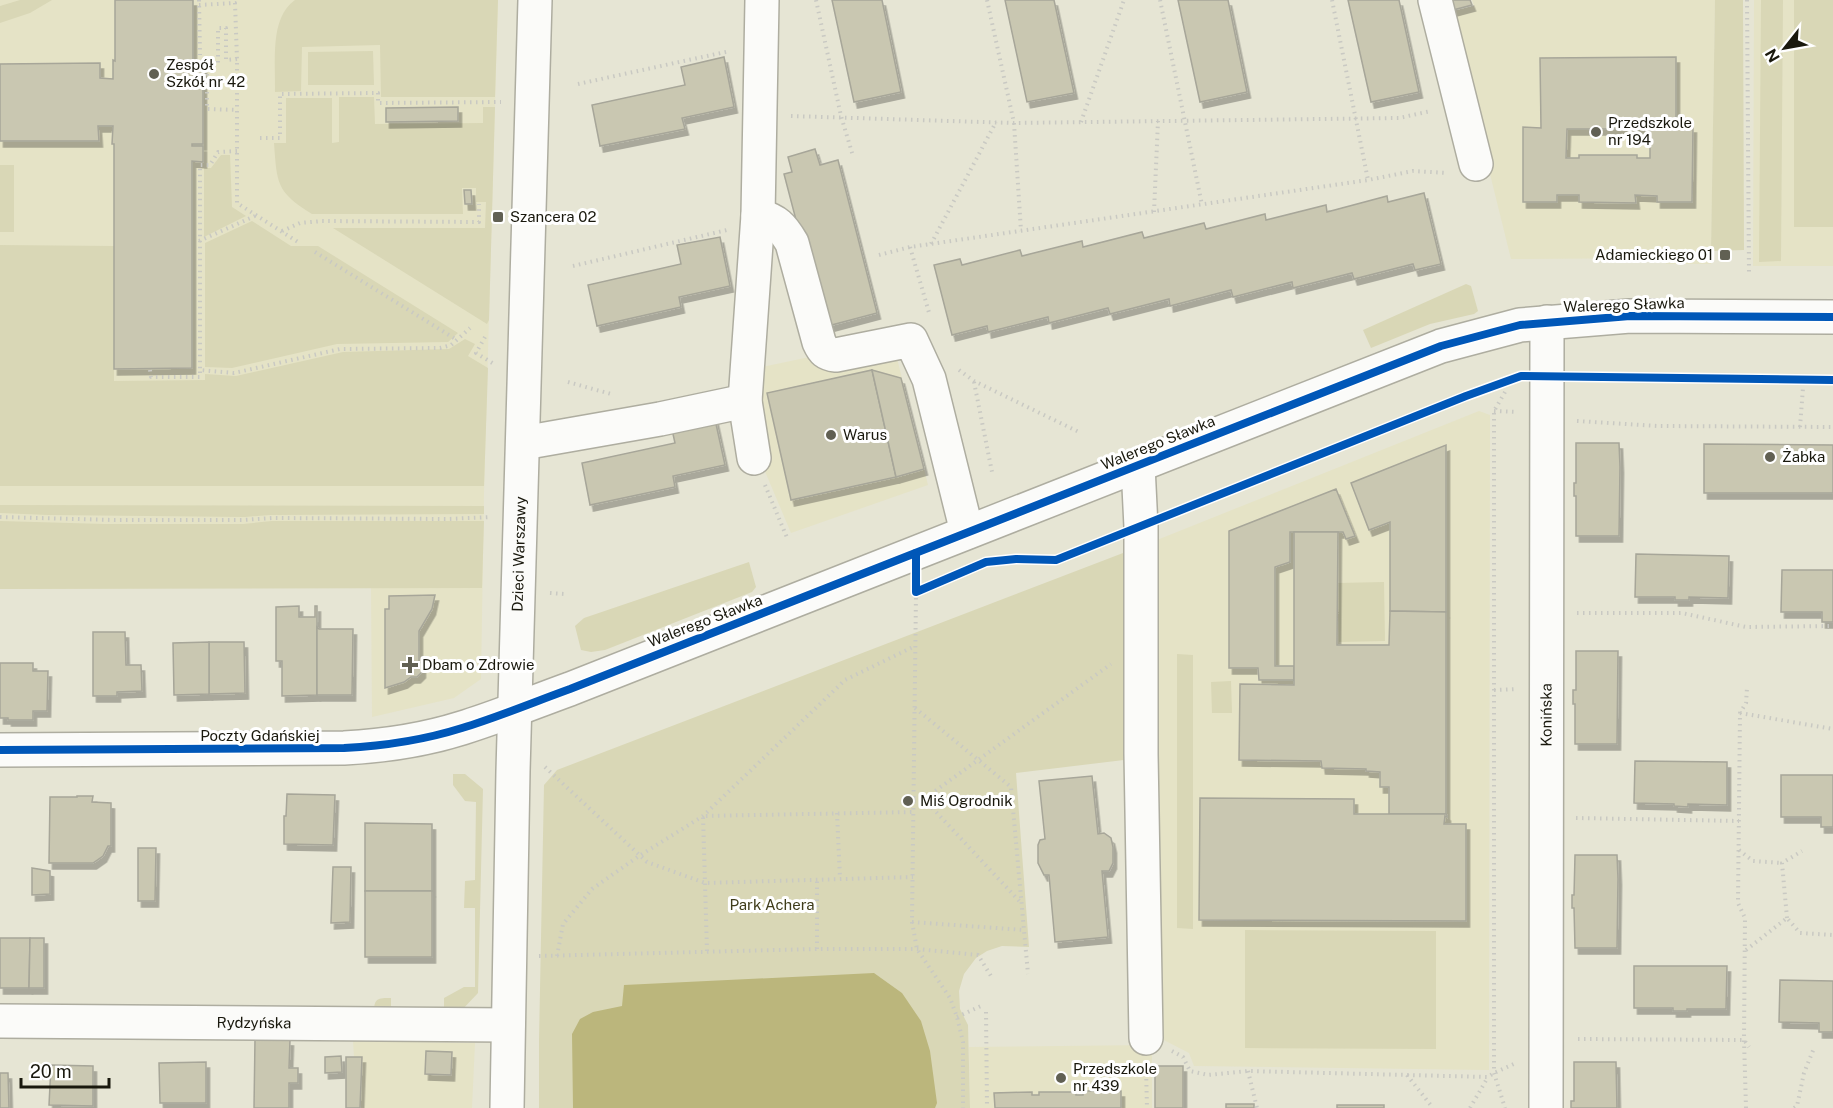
<svg xmlns="http://www.w3.org/2000/svg" width="1833" height="1108" font-family="'Public Sans',sans-serif">
<style>
.built{fill:#e5e3c6}
.green{fill:#d9d7b6}
.water{fill:#bbb67c}
.building{fill:#c9c7b1;stroke:#a7a699;stroke-width:1.5;fill-rule:evenodd;filter:url(#shadow)}
.lines{fill:none;stroke-linecap:round;stroke-linejoin:round}
.minor-casing{stroke:#aeada0;stroke-width:36}
.path{stroke:#c9c9c3;stroke-width:4;stroke-dasharray:1.5 4.5;stroke-linecap:butt}
.minor{stroke:#fbfbf9;stroke-width:33}
.cycleway-casing{stroke:#fff;stroke-width:11}
.cycleway{stroke:#0057b8;stroke-width:8}
.poi-dot{fill:#616053;stroke:#fff;stroke-width:2}
.labels{text-anchor:middle;stroke-width:6;stroke-linejoin:round;paint-order:stroke}
.poi-label{font-size:15px;fill:#19180d;stroke:#fff;text-anchor:start}
.street-label{font-size:15px;fill:#19180d;stroke:#fff}
.park-label{font-size:15px;fill:#3f3c1a;stroke:#fff}
</style>
<defs>
<filter id="shadow"><feDropShadow dx="3.5" dy="6" stdDeviation="0" flood-color="#0004"/></filter>
</defs>
<rect width="100%" height="100%" fill="#e6e5d4"/>
<g class="built">
<path d="M 0,0 L 498,0 L 484,493 L 481,679 L 454,698 L 372,717 L 371,587 L 0,589 Z"/>
<path d="M 1472,0 L 1715,0 L 1711,264 L 1666,264 L 1665,258 L 1511,259 L 1450,12 L 1474,6 Z"/>
<path d="M 1754,0 L 1833,0 L 1833,266 L 1753,266 Z"/>
<path d="M 896,354 L 928,485 L 791,533 L 759,457 L 762,367 L 819,355 L 824,370 Z"/>
<path d="M 1479,411 L 1490,415 L 1489,1070 L 1194,1066 L 1189,1053 L 1156,1036 L 1157,540 Z"/>
<path d="M 353,1041 L 475,1043 L 472,1108 L 360,1108 L 362,1057 L 354,1057 Z"/>
<path d="M 1152,1045 L 1152,1108 L 970,1108 L 969,1047 Z"/>
</g>
<g class="green">
<path d="M 20,0 L 52,0 L 30,13 L 0,23 L 0,6 Z"/>
<path d="M 295,0 L 498,0 L 495,97 L 381,97 L 380,45 L 302,47 L 301,91 L 275,92 C 276,63 269,18 295,0 Z"/>
<path d="M 1715,0 L 1743,0 L 1744,250 L 1711,251 Z"/>
<path d="M 1761,0 L 1783,0 L 1781,261 L 1759,262 Z"/>
<rect x="1794" y="0" width="39" height="227"/>
<path d="M 373,51 L 374,85 L 308,85 L 308,52 Z"/>
<path d="M 339,97 L 374,97 L 375,124 L 483,123 L 483,107 L 495,107 L 489,320 L 487,324 L 333,228 L 485,228 L 486,202 L 476,202 L 476,188 L 462,188 L 463,214 L 312,214 C 276,192 277,183 274,143 L 286,143 L 286,98 L 332,98 L 332,143 L 339,142 Z"/>
<path d="M 221,155 L 230,155 L 232,207 L 246,216 L 204,237 L 204,168 L 211,168 Z"/>
<rect x="0" y="165" width="14" height="67"/>
<path d="M 252,221 L 291,246 L 318,246 L 458,333 L 448,342 L 337,344 L 232,368 L 205,367 L 205,243 Z"/>
<path d="M 0,245 L 114,246 L 114,381 L 205,380 L 205,374 L 236,376 L 343,352 L 449,349 L 465,339 L 475,344 L 468,356 L 488,368 L 484,486 L 0,486 Z"/>
<path d="M 1466,284 L 1471,286 L 1478,311 L 1474,314 L 1430,324 L 1371,348 L 1363,330 Z"/>
<path d="M 0,505 L 484,506 L 484,514 L 270,515 L 245,517 L 48,515 L 0,513 Z"/>
<path d="M 0,521 L 105,524 L 243,524 L 272,521 L 484,521 L 482,588 L 0,589 Z"/>
<path d="M 1157,540 L 1157,756 L 1016,773 L 1029,947 L 1002,946 L 987,951 L 976,958 L 964,974 L 959,991 L 960,1009 L 968,1025 L 970,1108 L 539,1108 L 539,1041 L 544,785 L 557,770 Z"/>
<path d="M 749,562 L 756,587 L 752,592 L 605,650 L 591,652 L 581,650 L 575,626 L 584,618 Z"/>
<path d="M 1384,582 L 1385,641 L 1339,642 L 1338,583 Z"/>
<path d="M 1177,654 L 1193,655 L 1193,929 L 1177,928 Z"/>
<path d="M 1231,681 L 1232,713 L 1212,713 L 1211,682 Z"/>
<path d="M 453,774 L 465,774 L 483,789 L 478,993 L 460,1012 L 374,1012 C 374,998 378,998 391,998 L 391,1008 L 444,1008 L 444,998 L 464,987 L 475,987 L 475,908 L 464,908 L 465,881 L 475,880 L 476,802 L 465,801 L 453,785 Z"/>
<path d="M 1245,930 L 1436,931 L 1436,1049 L 1245,1048 Z"/>
</g>
<path class="water" d="M 874,973 L 902,993 L 921,1021 L 930,1051 L 937,1103 L 935,1108 L 573,1108 L 572,1034 L 580,1019 L 593,1012 L 622,1006 L 624,985 Z"/>
<g class="building">
<path d="M 115,0 L 193,0 L 193,61 L 203,61 L 203,144 L 192,144 L 192,146 L 203,146 L 203,162 L 192,161 L 192,368 L 114,369 L 114,144 L 112,144 L 113,126 L 98,126 L 99,141 L 0,141 L 0,64 L 100,63 L 100,78 L 113,79 L 113,60 L 115,61 Z"/>
<path d="M 832,0 L 882,0 L 901,92 L 854,102 Z"/>
<path d="M 1005,0 L 1054,0 L 1074,93 L 1027,102 Z"/>
<path d="M 1178,0 L 1228,0 L 1247,92 L 1200,102 Z"/>
<path d="M 1348,0 L 1399,0 L 1419,92 L 1371,102 Z"/>
<path d="M 1451,0 L 1470,0 L 1472,5 L 1453,10 Z"/>
<path d="M 724,57 L 734,107 L 682,118 L 685,129 L 600,146 L 592,105 L 685,85 L 681,67 Z"/>
<path d="M 1676,57 L 1676,127 L 1693,127 L 1692,202 L 1657,202 L 1657,196 L 1635,195 L 1636,203 L 1579,202 L 1579,195 L 1557,195 L 1557,202 L 1523,202 L 1523,127 L 1541,128 L 1540,58 ZM 1567,129 L 1650,129 L 1650,158 L 1637,158 L 1637,155 L 1579,155 L 1579,158 L 1566,158 Z"/>
<path d="M 458,107 L 458,121 L 386,122 L 386,108 Z"/>
<path d="M 815,149 L 820,165 L 838,160 L 877,313 L 824,327 L 784,174 L 792,172 L 788,157 Z"/>
<path d="M 464,190 L 471,190 L 472,204 L 465,204 Z"/>
<path d="M 1424,193 L 1441,264 L 1415,270 L 1413,264 L 1354,279 L 1352,273 L 1293,288 L 1292,282 L 1233,297 L 1231,290 L 1170,306 L 1169,299 L 1110,314 L 1108,308 L 1049,323 L 1048,317 L 988,332 L 987,326 L 952,335 L 934,265 L 960,259 L 962,265 L 1020,250 L 1022,256 L 1082,241 L 1083,247 L 1142,232 L 1144,238 L 1204,223 L 1206,229 L 1265,214 L 1266,220 L 1326,205 L 1327,212 L 1387,196 L 1388,202 Z"/>
<path d="M 720,237 L 730,286 L 679,297 L 681,307 L 597,326 L 588,285 L 681,264 L 677,245 Z"/>
<path d="M 872,370 L 896,477 L 791,500 L 767,393 Z"/>
<path d="M 872,370 L 901,378 L 924,469 L 896,477 Z"/>
<path d="M 714,415 L 725,465 L 673,476 L 675,487 L 590,505 L 582,463 L 675,443 L 671,425 Z"/>
<path d="M 1576,443 L 1619,443 L 1620,467 L 1619,536 L 1576,536 L 1576,496 L 1574,496 L 1574,483 L 1576,483 Z"/>
<path d="M 1704,444 L 1833,445 L 1833,493 L 1704,493 Z"/>
<path d="M 1446,445 L 1446,612 L 1390,611 L 1390,522 L 1369,530 L 1351,483 Z"/>
<path d="M 1336,489 L 1355,536 L 1346,539 L 1343,532 L 1290,532 L 1290,562 L 1275,567 L 1275,666 L 1294,666 L 1294,680 L 1259,680 L 1258,668 L 1229,668 L 1229,531 Z"/>
<path d="M 1294,532 L 1338,532 L 1337,645 L 1389,645 L 1390,611 L 1446,612 L 1446,814 L 1389,814 L 1389,787 L 1380,787 L 1380,772 L 1366,771 L 1366,769 L 1322,768 L 1321,761 L 1239,760 L 1240,684 L 1294,685 Z"/>
<path d="M 1636,554 L 1729,556 L 1728,598 L 1689,597 L 1689,600 L 1675,600 L 1675,597 L 1635,597 Z"/>
<path d="M 1782,570 L 1833,570 L 1833,622 L 1822,622 L 1822,612 L 1781,612 Z"/>
<path d="M 435,595 L 432,609 L 419,631 L 419,661 L 422,664 L 422,672 L 417,677 L 411,677 L 404,682 L 385,688 L 385,609 L 389,609 L 389,596 Z"/>
<path d="M 299,606 L 299,617 L 315,617 L 315,606 L 317,606 L 317,695 L 282,696 L 282,661 L 276,661 L 276,607 Z"/>
<path d="M 317,627 L 319,629 L 353,629 L 352,695 L 317,695 Z"/>
<path d="M 93,632 L 125,632 L 126,665 L 141,665 L 142,691 L 117,692 L 117,696 L 93,696 Z"/>
<path d="M 209,642 L 244,642 L 245,693 L 209,694 Z"/>
<path d="M 209,642 L 209,694 L 174,695 L 173,643 Z"/>
<path d="M 1576,651 L 1618,651 L 1617,744 L 1575,744 L 1575,704 L 1573,704 L 1573,690 L 1576,690 Z"/>
<path d="M 0,663 L 33,663 L 33,671 L 48,671 L 47,711 L 33,711 L 33,720 L 8,720 L 8,718 L 0,718 Z"/>
<path d="M 1635,761 L 1727,762 L 1727,805 L 1688,804 L 1688,807 L 1674,806 L 1674,804 L 1634,803 Z"/>
<path d="M 1781,775 L 1833,775 L 1833,827 L 1821,827 L 1821,817 L 1781,817 Z"/>
<path d="M 1092,776 L 1098,834 L 1104,833 L 1111,838 L 1113,847 L 1113,863 L 1109,871 L 1102,871 L 1108,937 L 1055,942 L 1049,875 L 1044,875 L 1038,863 L 1038,845 L 1040,840 L 1045,839 L 1039,781 Z"/>
<path d="M 287,794 L 335,795 L 333,845 L 284,844 L 284,816 L 286,816 Z"/>
<path d="M 77,796 L 93,796 L 92,802 L 111,803 L 111,846 L 108,846 L 103,856 L 93,863 L 49,863 L 50,797 L 77,797 Z"/>
<path d="M 1200,798 L 1354,799 L 1354,814 L 1446,814 L 1447,815 L 1447,817 L 1445,816 L 1444,824 L 1466,824 L 1466,921 L 1199,920 Z"/>
<path d="M 365,823 L 432,824 L 432,891 L 365,891 Z"/>
<path d="M 138,848 L 156,848 L 155,901 L 138,901 Z"/>
<path d="M 1575,855 L 1617,855 L 1618,879 L 1617,948 L 1575,948 L 1574,908 L 1572,908 L 1572,895 L 1574,895 Z"/>
<path d="M 333,867 L 351,867 L 350,922 L 331,923 Z"/>
<path d="M 32,868 L 50,871 L 50,894 L 32,895 Z"/>
<rect x="365" y="891" width="67" height="66"/>
<path d="M 0,938 L 30,938 L 29,988 L 0,988 Z"/>
<path d="M 30,938 L 44,938 L 44,988 L 29,988 Z"/>
<path d="M 1634,966 L 1727,966 L 1726,1009 L 1687,1009 L 1687,1011 L 1673,1011 L 1673,1008 L 1634,1008 Z"/>
<path d="M 1780,980 L 1833,981 L 1833,1032 L 1819,1032 L 1819,1023 L 1779,1022 Z"/>
<path d="M 255,1039 L 290,1040 L 289,1068 L 298,1068 L 298,1083 L 289,1083 L 289,1108 L 254,1108 Z"/>
<path d="M 426,1051 L 452,1052 L 451,1075 L 425,1074 Z"/>
<path d="M 341,1056 L 342,1072 L 325,1073 L 325,1057 Z"/>
<path d="M 346,1057 L 362,1057 L 360,1108 L 346,1108 Z"/>
<path d="M 206,1062 L 206,1103 L 160,1103 L 159,1063 Z"/>
<path d="M 1574,1062 L 1616,1062 L 1617,1108 L 1571,1108 L 1571,1101 L 1574,1101 Z"/>
<path d="M 51,1065 L 93,1066 L 93,1106 L 49,1105 Z"/>
<rect x="1155" y="1066" width="28" height="42"/>
<path d="M 0,1073 L 8,1073 L 9,1108 L 0,1108 Z"/>
<path d="M 1083,1091 L 1121,1091 L 1121,1108 L 995,1108 L 994,1093 L 1032,1092 L 1032,1095 L 1039,1095 L 1039,1092 L 1076,1092 L 1076,1095 L 1083,1095 Z"/>
<rect x="1226" y="1104" width="28" height="4"/>
<rect x="1337" y="1105" width="47" height="3"/>
</g>
<g class="lines">
<g class="minor-casing">
<g id="minor">
<path d="M 1435,0 L 1476,164"/>
<path d="M 758,215 C 777,221 782,226 792,243 L 819,342 C 823,351 826,354 836,355 L 911,340 L 929,379 L 967,532"/>
<path d="M 523,443 L 660,419 L 745,401"/>
<path d="M 754,458 L 745,401 L 758,215 L 762,0"/>
<path d="M 1138,466 L 1141,527 L 1141,754 L 1146,1038"/>
<path d="M 0,750 L 344,748 C 383,746 424,740 462,728 C 498,717 534,702 570,689 L 1441,346 L 1520,325 L 1630,316 L 1833,317"/>
<path id="s1" d="M 0,1021 L 508,1025"/>
<path id="s2" d="M 507,1108 L 513,771 L 535,0"/>
<path id="s3" d="M 1546,1108 L 1547,322"/>
</g>
</g>
<g class="path">
<path d="M 199,0 L 200,55"/>
<path d="M 816,0 L 841,116 L 853,156"/>
<path d="M 987,0 L 1014,123 L 1021,231"/>
<path d="M 1160,0 L 1202,205"/>
<path d="M 1332,0 L 1368,180"/>
<path d="M 1747,0 L 1749,273"/>
<path d="M 199,5 L 235,3 L 237,59 L 237,203 L 298,242"/>
<path d="M 237,59 L 226,60 L 226,28 L 218,28 L 218,64 L 207,64 L 207,109 L 238,110"/>
<path d="M 578,84 L 730,51"/>
<path d="M 791,116 L 1014,123 L 1399,118 L 1431,111"/>
<path d="M 1081,122 L 1124,0"/>
<path d="M 260,138 L 280,138 L 280,94 L 378,93 L 378,103 L 501,102"/>
<path d="M 237,151 L 218,152 L 210,165 L 200,165 L 200,370 L 234,373 L 340,349 L 440,348 L 451,345 L 470,328"/>
<path d="M 1154,212 L 1158,121"/>
<path d="M 282,231 L 300,223 L 322,221 L 479,222 L 479,204"/>
<path d="M 199,241 L 255,216"/>
<path d="M 931,244 L 996,122"/>
<path d="M 910,247 L 930,316"/>
<path d="M 315,252 L 457,340"/>
<path d="M 879,255 L 910,247 L 1368,180 L 1413,171 L 1447,173"/>
<path d="M 573,266 L 727,230"/>
<path d="M 485,337 L 476,353 L 494,364"/>
<path d="M 150,370 L 151,377 L 200,377 L 200,370"/>
<path d="M 959,370 L 974,381 L 1081,433"/>
<path d="M 568,382 L 611,394"/>
<path d="M 974,382 L 992,472"/>
<path d="M 1505,392 L 1494,411 L 1494,1073 L 1505,1108"/>
<path d="M 1494,411 L 1517,412"/>
<path d="M 1577,421 L 1657,426 L 1833,427"/>
<path d="M 1800,427 L 1803,388"/>
<path d="M 765,485 L 788,540"/>
<path d="M 0,517 L 114,520 L 242,520 L 273,518 L 448,519 L 491,517"/>
<path d="M 916,592 L 912,922 L 917,949 L 950,998 L 957,1017 L 963,1042 L 963,1108"/>
<path d="M 550,593 L 564,594"/>
<path d="M 1577,613 L 1682,613 L 1746,627 L 1833,626"/>
<path d="M 1494,690 L 1517,689"/>
<path d="M 915,708 L 1011,787 L 1028,974"/>
<path d="M 1740,713 L 1833,729"/>
<path d="M 545,767 L 647,862 L 705,883 L 913,877"/>
<path d="M 924,799 L 1022,904"/>
<path d="M 914,800 L 924,799 L 1111,664"/>
<path d="M 837,813 L 840,878"/>
<path d="M 1576,818 L 1739,821"/>
<path d="M 1739,850 L 1753,861 L 1782,863"/>
<path d="M 1787,918 L 1782,863 L 1802,851"/>
<path d="M 912,922 L 1024,930"/>
<path d="M 817,949 L 817,879"/>
<path d="M 1746,950 L 1787,918 L 1800,933 L 1833,935"/>
<path d="M 707,951 L 703,816 L 913,812"/>
<path d="M 539,956 L 817,949 L 917,949 L 978,955 L 991,976"/>
<path d="M 557,956 L 563,924 L 592,889 L 639,856 L 703,816 L 845,680 L 915,646"/>
<path d="M 986,1012 L 987,1107"/>
<path d="M 957,1017 L 981,1006"/>
<path d="M 1578,1039 L 1744,1040 L 1749,1047"/>
<path d="M 1172,1051 L 1183,1057 L 1190,1071 L 1208,1075 L 1248,1071 L 1488,1077 L 1494,1073 L 1516,1063"/>
<path d="M 1146,1067 L 1147,1108"/>
<path d="M 1248,1071 L 1257,1108"/>
<path d="M 1407,1075 L 1433,1108"/>
<path d="M 1470,1108 L 1488,1077"/>
<path d="M 1746,1108 L 1744,1040 L 1745,918 L 1738,903 L 1740,713 L 1746,703 L 1747,688"/>
<path d="M 1794,1108 L 1797,1106 L 1804,1073 L 1814,1048"/>
</g>
<use href="#minor" class="minor"/>
<g class="cycleway-casing">
<g id="cycleway">
<path d="M 916,553 L 916,592 L 986,562 L 1016,559 L 1056,560 L 1466,396 L 1521,376 L 1833,380"/>
<path d="M 0,750 L 344,748 C 383,746 424,740 462,728 C 498,717 534,702 570,689 L 1441,346 L 1520,325 L 1630,316 L 1833,317"/>
</g>
</g>
<use href="#cycleway" class="cycleway"/>
</g>
<g class="poi-dot">
<circle cx="154" cy="74" r="6"/>
<circle cx="1596" cy="132" r="6"/>
<rect x="492" y="211" width="12" height="12" rx="3"/>
<rect x="1719" y="249" width="12" height="12" rx="3"/>
<circle cx="831" cy="435" r="6"/>
<circle cx="1770" cy="457" r="6"/>
<path d="M407 656h6v6h6v6h-6v6h-6v-6h-6v-6h6z"/>
<circle cx="908" cy="801" r="6"/>
<circle cx="1061" cy="1078" r="6"/>
</g>
<g class="labels">
<g class="poi-label">
<text x="166" y="70">Zespół<tspan x="166" dy="17">Szkół nr 42</tspan></text>
<text x="1608" y="128">Przedszkole<tspan x="1608" dy="17">nr 194</tspan></text>
<text x="510" y="222">Szancera 02</text>
<text x="1713" y="260" text-anchor="end">Adamieckiego 01</text>
<text x="843" y="440">Warus</text>
<text x="1782" y="462">Żabka</text>
<text x="422" y="670">Dbam o Zdrowie</text>
<text x="920" y="806">Miś Ogrodnik</text>
<text x="1073" y="1074">Przedszkole<tspan x="1073" dy="17">nr 439</tspan></text>
</g>
<g class="street-label">
<text transform="translate(1624 305) rotate(-2)" y="5">Walerego Sławka</text>
<text transform="translate(1158 443) rotate(-22)" y="5">Walerego Sławka</text>
<text dy="5" stroke="none"><textPath href="#s2" startOffset="554">Dzieci Warszawy</textPath></text>
<text transform="translate(705 621) rotate(-21)" y="5">Walerego Sławka</text>
<text dy="5" stroke="none"><textPath href="#s3" startOffset="393">Konińska</textPath></text>
<text x="260" y="741">Poczty Gdańskiej</text>
<text dy="5" stroke="none"><textPath href="#s1" startOffset="254">Rydzyńska</textPath></text>
</g>
<g class="park-label">
<text x="772" y="910">Park Achera</text>
</g>
</g>
<g transform="translate(1785 48) rotate(239)" stroke="#ffffff" stroke-width="4.5" paint-order="stroke">
<path d="M0-4.5L10 22L0 15L-10 22Z" fill="#19180d"/>
<text y="-9" font-size="16" font-weight="bold" text-anchor="middle" fill="#19180d">N</text>
</g>
<path d="M21 1078v9h88v-9" fill="none" stroke="#19180d" stroke-width="3"/>
<text x="30" y="1078" font-size="18" fill="#19180d" stroke="#ffffff" stroke-width="4.5" paint-order="stroke">20 m</text>
</svg>
